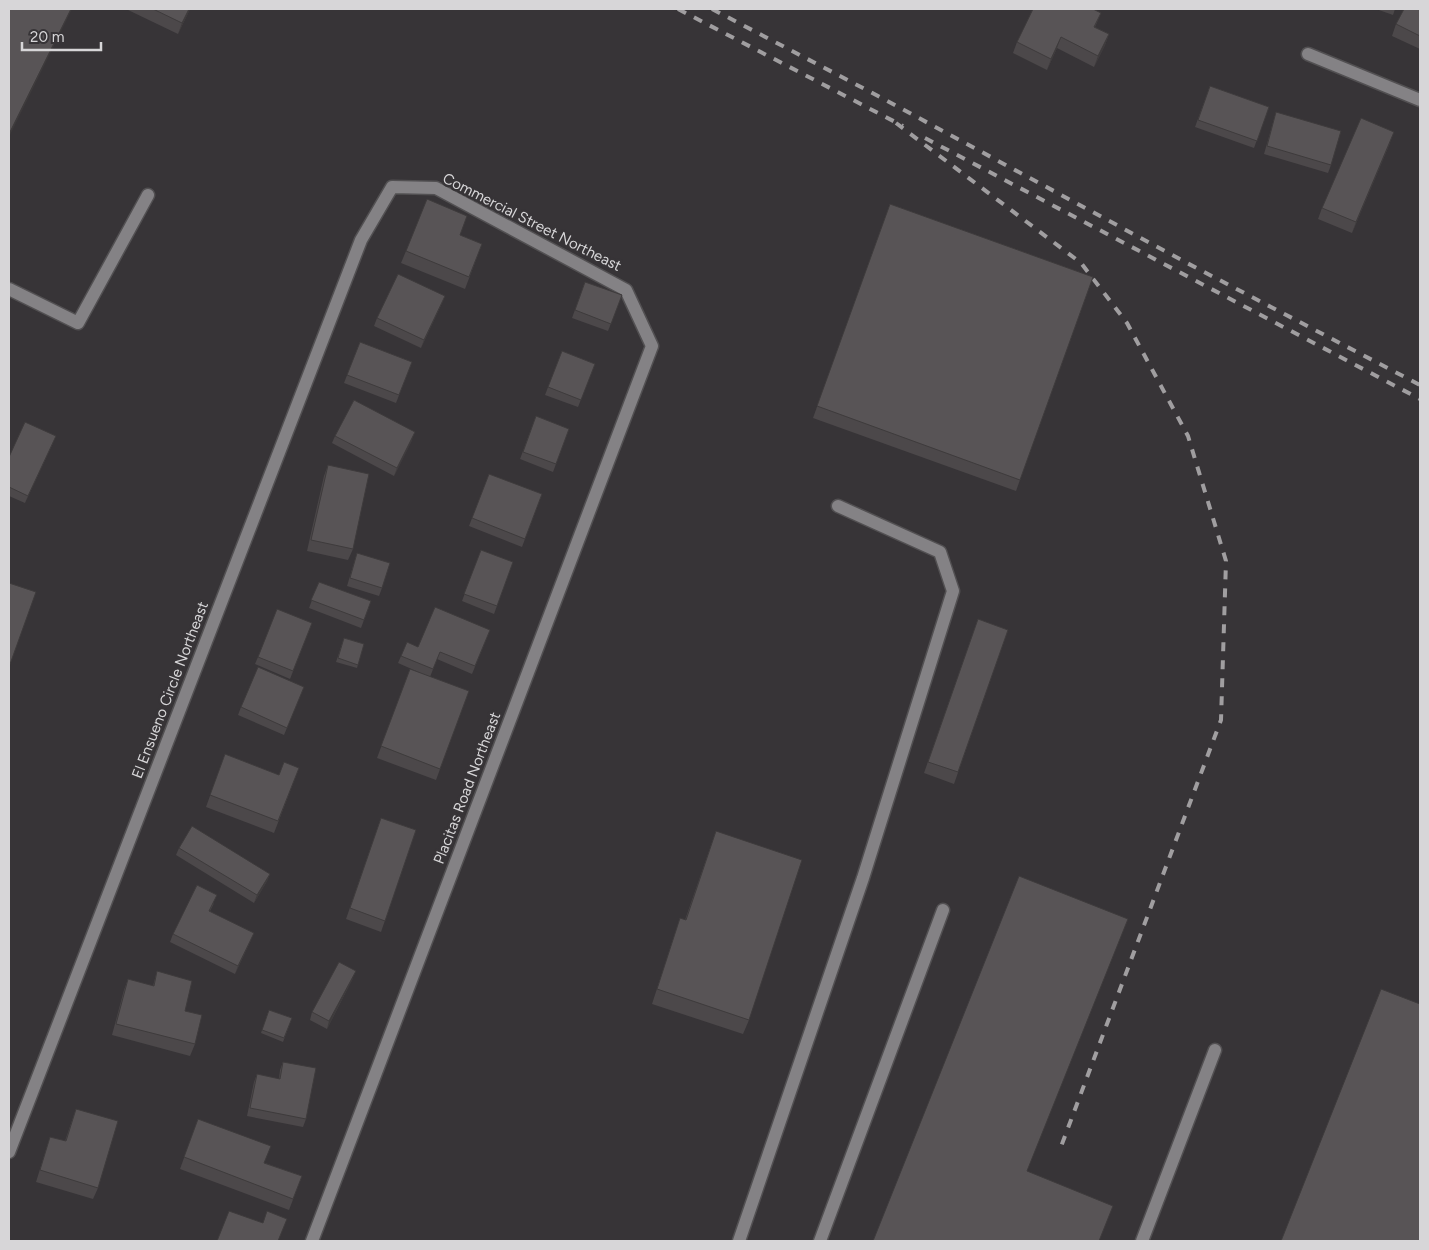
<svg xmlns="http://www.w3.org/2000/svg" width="1429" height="1250" font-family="Figtree,sans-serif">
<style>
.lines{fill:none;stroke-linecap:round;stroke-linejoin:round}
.service-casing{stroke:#525052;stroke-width:15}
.minor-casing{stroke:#525052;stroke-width:15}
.service{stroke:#848285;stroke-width:12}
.minor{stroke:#848285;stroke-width:12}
.rail{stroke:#a09ea0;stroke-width:4;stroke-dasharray:9 9;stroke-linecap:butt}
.wall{fill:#4c484a}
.shaded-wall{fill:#3e3b3c}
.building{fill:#585456;stroke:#3e3b3c}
.labels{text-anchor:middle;stroke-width:5;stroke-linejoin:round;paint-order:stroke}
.street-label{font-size:15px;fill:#d7d6d8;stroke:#373437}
</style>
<rect width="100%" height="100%" fill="#373437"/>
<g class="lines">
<g class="service-casing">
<g id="service">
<path d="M 9,289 L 78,323 L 148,195"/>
<path d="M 739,1241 L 863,878 L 953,591 L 940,552 L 838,506"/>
<path d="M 820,1241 L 943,910"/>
<path d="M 1142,1241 L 1215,1050"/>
</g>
</g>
<g class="minor-casing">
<g id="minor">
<path d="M 1308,54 L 1420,100"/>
<path d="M 9,1152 L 361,240 L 392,187 L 436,188 L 626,290 L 652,346 L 312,1241"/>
</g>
</g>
<use href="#service" class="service"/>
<use href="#minor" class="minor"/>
<g class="rail">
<path d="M 678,9 L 903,126"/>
<path d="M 712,9 L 880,97 L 1187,263 L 1420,385"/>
<path d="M 896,123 L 1081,263 L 1127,323 L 1188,436 L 1226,561 L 1221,720 L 1059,1152"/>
<path d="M 925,138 L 1420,399"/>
</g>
</g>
<g class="wall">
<path d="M 126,9 L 190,9 L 178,34 Z"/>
<path d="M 1376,9 L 1395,9 L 1393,15 Z"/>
<path d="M 1420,9 L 1420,49 L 1392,36 L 1396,24 Z"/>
<path d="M 1101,13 L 1095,27 L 1109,34 L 1105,45 L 1094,67 L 1057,48 L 1047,70 L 1013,53 L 1017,42 Z"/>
<path d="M 1210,86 L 1269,107 L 1254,148 L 1195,127 Z"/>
<path d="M 1276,112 L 1331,165 L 1328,173 L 1264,154 Z"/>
<path d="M 1390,143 L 1352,233 L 1318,219 L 1322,208 Z"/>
<path d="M 890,204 L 1093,277 L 1016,491 L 813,418 Z"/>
<path d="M 460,235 L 482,244 L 465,289 L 401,263 L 406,251 Z"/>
<path d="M 585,282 L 622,295 L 608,331 L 572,318 Z"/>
<path d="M 445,296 L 442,303 L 421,348 L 374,326 L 377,318 Z"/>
<path d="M 360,342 L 412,362 L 396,403 L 344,383 Z"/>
<path d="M 562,351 L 595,364 L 578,407 L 545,395 Z"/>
<path d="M 536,416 L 569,429 L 553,472 L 520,459 Z"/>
<path d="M 335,436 L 412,440 L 394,476 L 332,443 Z"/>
<path d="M 53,443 L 25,503 L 9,496 L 9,457 Z"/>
<path d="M 328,465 L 353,549 L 348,560 L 307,551 L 324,476 Z"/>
<path d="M 489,474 L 542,494 L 522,547 L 469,526 Z"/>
<path d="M 481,550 L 513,562 L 494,614 L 462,601 Z"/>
<path d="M 357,553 L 382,588 L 379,596 L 347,586 Z"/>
<path d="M 319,582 L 371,601 L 361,628 L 309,608 Z"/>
<path d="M 978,619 L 1008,630 L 954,784 L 924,773 Z"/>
<path d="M 312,623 L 290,679 L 255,664 L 258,657 Z"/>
<path d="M 490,630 L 472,674 L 437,659 L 430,677 L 469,691 L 436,780 L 377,758 L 410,669 L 423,674 L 398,663 L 401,656 L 418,647 Z"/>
<path d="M 344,638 L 364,644 L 357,668 L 336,662 Z"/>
<path d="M 304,687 L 284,735 L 238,715 L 241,707 Z"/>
<path d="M 225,754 L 279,775 L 299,768 L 274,833 L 206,807 Z"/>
<path d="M 381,818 L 416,830 L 381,932 L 346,919 Z"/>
<path d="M 716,831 L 749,1020 L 743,1034 L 652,1004 L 680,918 L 685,920 Z"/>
<path d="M 179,848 L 270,874 L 267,881 L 254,903 L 176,855 Z"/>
<path d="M 214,903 L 210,911 L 251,940 L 235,974 L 170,942 L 173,934 Z"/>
<path d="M 157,971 L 185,1011 L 195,1044 L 190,1056 L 112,1035 L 124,990 L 128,979 L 153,986 Z"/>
<path d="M 353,978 L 327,1029 L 310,1020 L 312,1012 Z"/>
<path d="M 269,1010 L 292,1018 L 283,1042 L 261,1033 Z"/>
<path d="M 283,1062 L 306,1119 L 303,1127 L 247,1116 L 254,1082 L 257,1074 L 279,1079 L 280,1070 Z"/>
<path d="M 76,1109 L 98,1188 L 93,1199 L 36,1182 L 50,1137 L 65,1141 Z"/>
<path d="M 198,1119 L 265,1163 L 302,1176 L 289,1210 L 180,1169 Z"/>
</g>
<g class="shaded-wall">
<path d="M 71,9 L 72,9 L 9,137 L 9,134 Z"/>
<path d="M 189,9 L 190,9 L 178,34 L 182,23 Z"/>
<path d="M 1109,34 L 1105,45 L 1094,67 L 1098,56 Z"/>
<path d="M 1061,37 L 1057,48 L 1047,70 L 1051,59 Z"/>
<path d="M 1394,132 L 1390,143 L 1352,233 L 1356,222 Z"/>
<path d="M 445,296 L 442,303 L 421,348 L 424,340 Z"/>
<path d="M 415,432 L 412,440 L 394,476 L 397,468 Z"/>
<path d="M 56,436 L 53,443 L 25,503 L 28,496 Z"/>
<path d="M 270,874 L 267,881 L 254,903 L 257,895 Z"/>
<path d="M 254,933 L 251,940 L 235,974 L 238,966 Z"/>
<path d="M 356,971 L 353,978 L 327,1029 L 329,1021 Z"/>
</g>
<g class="building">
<path d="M 9,9 L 71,9 L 9,134 Z"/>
<path d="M 153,9 L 189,9 L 182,23 Z"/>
<path d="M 1033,9 L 1093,9 L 1101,13 L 1094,27 L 1109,34 L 1098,56 L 1061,37 L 1051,59 L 1017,42 Z"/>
<path d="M 1404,9 L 1420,9 L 1420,36 L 1396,24 Z"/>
<path d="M 1210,86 L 1269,107 L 1257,141 L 1198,120 Z"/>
<path d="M 1276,112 L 1341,131 L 1331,165 L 1267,146 Z"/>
<path d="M 1361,118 L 1394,132 L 1356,222 L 1322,208 Z"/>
<path d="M 427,199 L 467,216 L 460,235 L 482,244 L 469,277 L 406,251 Z"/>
<path d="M 890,204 L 1093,277 L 1020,480 L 817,406 Z"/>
<path d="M 398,274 L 445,296 L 424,340 L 377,318 Z"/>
<path d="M 585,282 L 622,295 L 611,324 L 575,310 Z"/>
<path d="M 360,342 L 412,362 L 399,395 L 347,375 Z"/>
<path d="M 562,351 L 595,364 L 581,400 L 548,387 Z"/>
<path d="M 354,400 L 415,432 L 397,468 L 335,436 Z"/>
<path d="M 536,416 L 569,429 L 556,464 L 523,452 Z"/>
<path d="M 25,422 L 56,436 L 28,496 L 9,487 L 9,457 Z"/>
<path d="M 328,465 L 369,474 L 353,549 L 311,540 Z"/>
<path d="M 489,474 L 542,494 L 525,539 L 472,518 Z"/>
<path d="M 481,550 L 513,562 L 497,606 L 464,594 Z"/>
<path d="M 357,553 L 390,563 L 382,588 L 350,578 Z"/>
<path d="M 319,582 L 371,601 L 364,620 L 311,600 Z"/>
<path d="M 9,583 L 36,592 L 9,667 Z"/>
<path d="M 435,607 L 490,630 L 475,666 L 440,652 L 433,669 L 401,656 L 407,642 L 418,647 Z"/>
<path d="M 277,609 L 312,623 L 293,671 L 258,657 Z"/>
<path d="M 978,619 L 1008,630 L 958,772 L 928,762 Z"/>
<path d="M 344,638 L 364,644 L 358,665 L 338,658 Z"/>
<path d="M 258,667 L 304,687 L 287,728 L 241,707 Z"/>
<path d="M 410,669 L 469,691 L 440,769 L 381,746 Z"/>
<path d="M 225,754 L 279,775 L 284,762 L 299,768 L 278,821 L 210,795 Z"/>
<path d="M 381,818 L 416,830 L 385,921 L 350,908 Z"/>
<path d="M 192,826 L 270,874 L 257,895 L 179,848 Z"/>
<path d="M 716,831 L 802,860 L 749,1020 L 657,989 L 680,918 L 686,920 Z"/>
<path d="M 1019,876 L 1128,919 L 1027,1171 L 1113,1206 L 1099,1241 L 873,1241 Z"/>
<path d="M 197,885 L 217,895 L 209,911 L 254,933 L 238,966 L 173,934 Z"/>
<path d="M 339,962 L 356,971 L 329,1021 L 312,1012 Z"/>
<path d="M 157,971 L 192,981 L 185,1011 L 202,1015 L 195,1044 L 116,1024 L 128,979 L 154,986 Z"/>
<path d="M 1381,989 L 1420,1004 L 1420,1241 L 1281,1241 Z"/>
<path d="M 269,1010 L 292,1018 L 284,1038 L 262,1030 Z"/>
<path d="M 283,1062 L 316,1068 L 306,1119 L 250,1108 L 257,1074 L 280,1079 Z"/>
<path d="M 76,1109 L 118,1121 L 98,1188 L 40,1170 L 50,1137 L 66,1141 Z"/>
<path d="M 198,1119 L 271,1146 L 264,1163 L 302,1176 L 293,1199 L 184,1157 Z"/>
<path d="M 229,1211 L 263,1223 L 267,1211 L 287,1219 L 278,1241 L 217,1241 Z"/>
</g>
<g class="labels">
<g class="street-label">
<text transform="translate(532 222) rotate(27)" y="5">Commercial Street Northeast</text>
<text transform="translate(170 690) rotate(-69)" y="5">El Ensueno Circle Northeast</text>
<text transform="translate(467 788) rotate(-69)" y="5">Placitas Road Northeast</text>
</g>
</g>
<rect width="1429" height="1250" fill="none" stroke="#d7d6d8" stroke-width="20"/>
<path d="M22 42v8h79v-8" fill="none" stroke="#d7d6d8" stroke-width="2.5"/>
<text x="30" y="42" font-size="15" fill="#d7d6d8" stroke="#373437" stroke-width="4" paint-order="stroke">20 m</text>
</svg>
